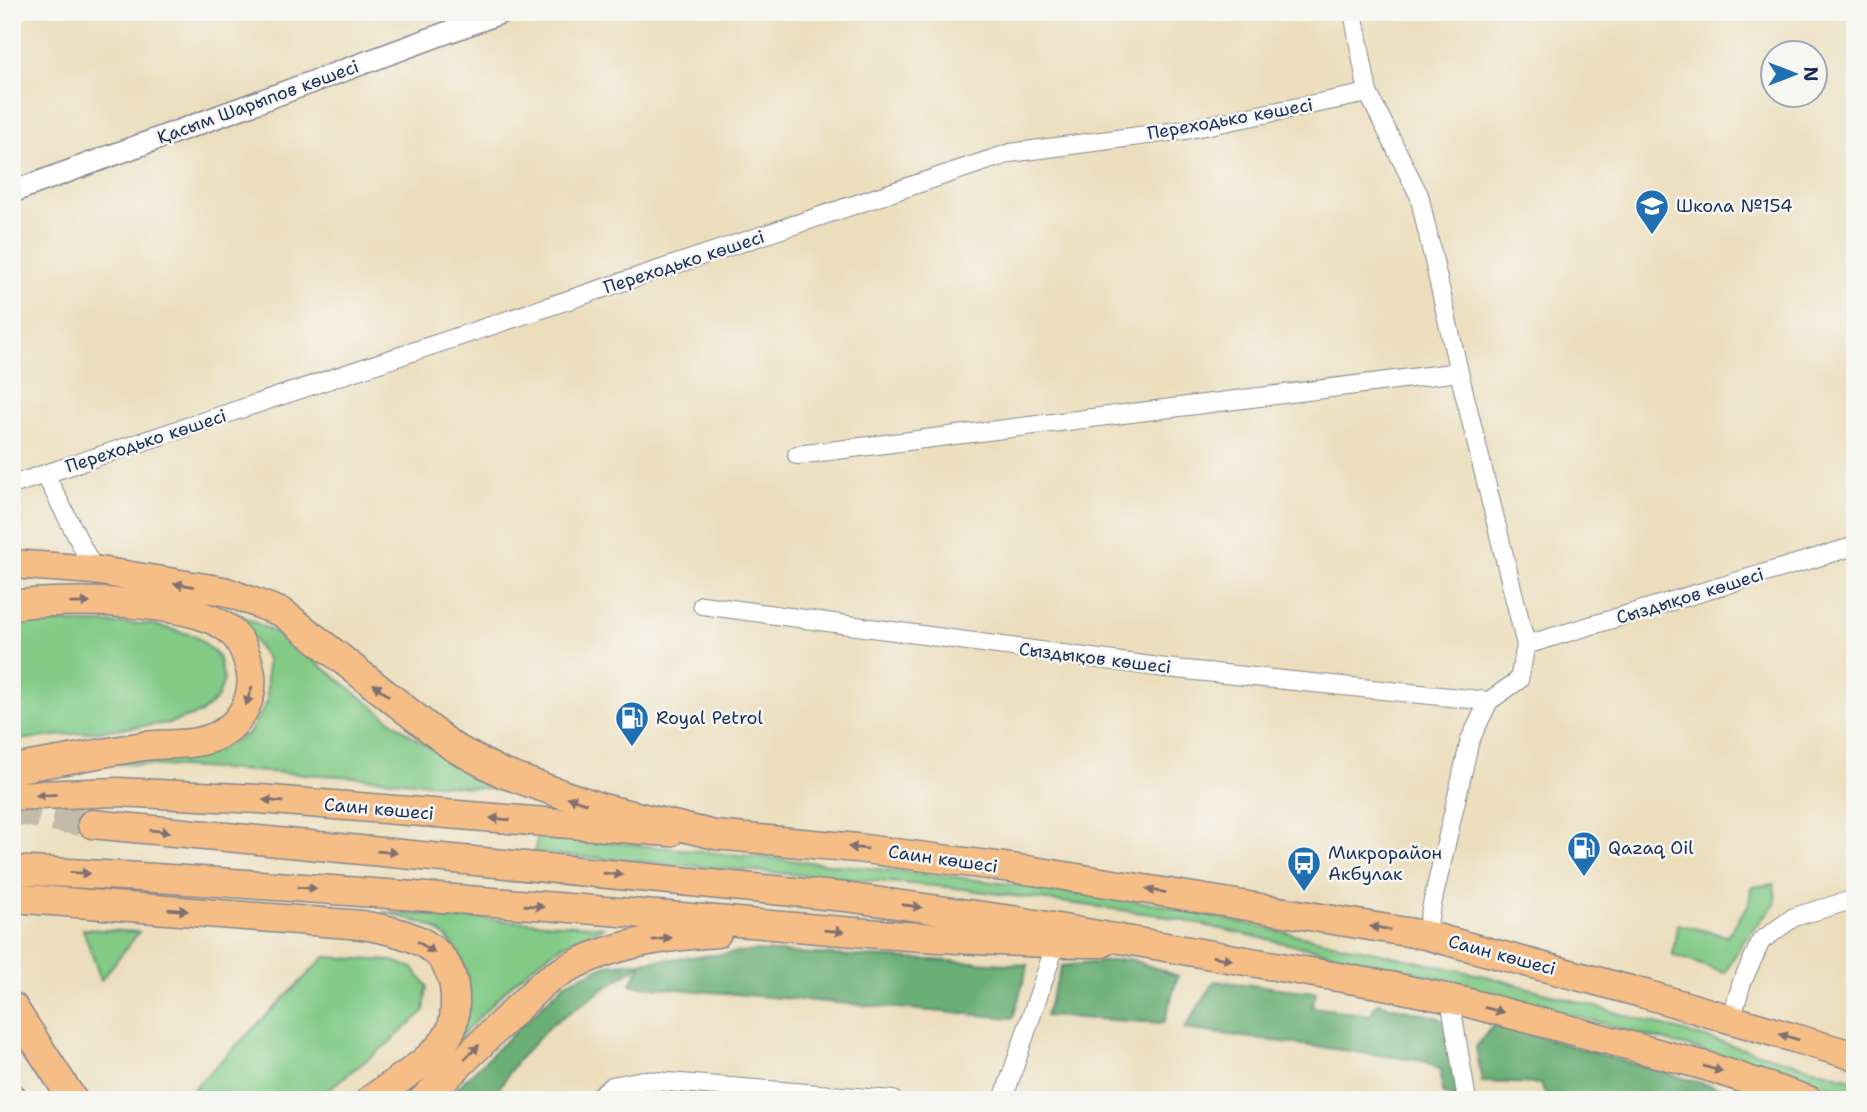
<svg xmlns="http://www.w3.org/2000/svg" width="1867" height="1112" font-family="'Shantell Sans',sans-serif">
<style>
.green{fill:#83cb87;stroke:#4f7d72;stroke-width:2}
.forest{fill:#6aaf74;stroke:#426f69;stroke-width:2}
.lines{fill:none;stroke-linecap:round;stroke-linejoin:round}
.trunk-tunnel{stroke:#c2bba9;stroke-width:28;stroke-dasharray:28 14;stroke-linecap:butt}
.minor-casing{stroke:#84868d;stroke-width:20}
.tertiary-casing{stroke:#84868d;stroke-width:24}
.primary-casing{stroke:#84868d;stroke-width:31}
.trunk-casing{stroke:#84868d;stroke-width:31}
.minor{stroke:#fff;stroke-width:18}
.tertiary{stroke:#fff;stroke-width:21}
.primary{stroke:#f6be87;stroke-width:28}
.trunk{stroke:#f6be87;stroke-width:28}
.oneway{fill:#7e6f70}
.labels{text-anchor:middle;stroke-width:5;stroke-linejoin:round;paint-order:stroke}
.street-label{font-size:18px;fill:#1b2f5e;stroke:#f6f6f2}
.poi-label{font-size:18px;fill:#1b2f5e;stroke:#f6f6f2;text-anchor:start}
</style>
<rect width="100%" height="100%" fill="#f6f6f2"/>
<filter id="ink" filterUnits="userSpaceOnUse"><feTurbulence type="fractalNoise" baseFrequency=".0143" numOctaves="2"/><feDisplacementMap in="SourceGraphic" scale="14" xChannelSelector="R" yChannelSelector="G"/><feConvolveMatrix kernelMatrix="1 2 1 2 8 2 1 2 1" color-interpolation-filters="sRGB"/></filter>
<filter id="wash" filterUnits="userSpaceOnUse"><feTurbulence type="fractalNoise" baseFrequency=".00686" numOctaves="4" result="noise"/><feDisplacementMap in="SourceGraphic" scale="28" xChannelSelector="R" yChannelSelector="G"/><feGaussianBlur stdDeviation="1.57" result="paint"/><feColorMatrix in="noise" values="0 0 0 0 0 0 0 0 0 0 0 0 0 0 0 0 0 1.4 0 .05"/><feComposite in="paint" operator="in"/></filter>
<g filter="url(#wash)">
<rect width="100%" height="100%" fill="#ecdebc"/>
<g class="green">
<path d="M 234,612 L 284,637 L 398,726 L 440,755 L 477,774 L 525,792 L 358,777 L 108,763 L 214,751 L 249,733 L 267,702 L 267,659 Z"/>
<path d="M 25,622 L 151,624 L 196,636 L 218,656 L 224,680 L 217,699 L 201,713 L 169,723 L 12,741 L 12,624 Z"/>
<path d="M 538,835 L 948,876 L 1157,904 L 1493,978 L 1855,1080 L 1855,1093 L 1415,972 L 1158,915 L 948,887 L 534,853 Z"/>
<path d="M 1774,884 L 1776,903 L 1743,941 L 1725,973 L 1673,955 L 1677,924 L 1727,936 L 1749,904 L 1751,887 Z"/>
<path d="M 382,912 L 605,927 C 589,934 570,940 555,950 C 517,975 487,1009 456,1042 C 460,1032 466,1021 468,1011 C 474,977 459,937 425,924 C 411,919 396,916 382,912 Z"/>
<path d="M 83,929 L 139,932 L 101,980 Z"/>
<path d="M 325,957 L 393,961 L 413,968 L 427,986 L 424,1011 L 390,1042 L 314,1100 L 182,1100 Z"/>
</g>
<g class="forest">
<path d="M 755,951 L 1028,965 L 1013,1018 L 630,985 L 642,963 L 551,1025 L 517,1061 L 491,1100 L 459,1100 L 454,1091 L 565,983 L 607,965 Z"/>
<path d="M 1129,959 L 1178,976 L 1164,1023 L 1045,1016 L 1062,966 Z"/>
<path d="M 1215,981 L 1316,992 L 1312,1007 L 1370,1015 L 1377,1003 L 1437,1017 L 1448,1024 L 1458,1100 L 1442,1093 L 1441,1070 L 1424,1061 L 1184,1029 Z"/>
<path d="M 1494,1024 L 1736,1093 L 1733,1100 L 1548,1100 L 1541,1084 L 1482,1082 L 1476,1047 Z"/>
</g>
</g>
<g filter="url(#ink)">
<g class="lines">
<path class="trunk-tunnel" d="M 12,810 L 92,824"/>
<g class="minor-casing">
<g id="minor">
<path d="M 1353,12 L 1368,93 L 1419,195 L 1459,372 L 1526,645 L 1519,680 L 1489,701 L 1470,740 L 1425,935"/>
<path d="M 797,455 L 1459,372"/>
<path d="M 45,474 L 94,570"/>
<path d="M 12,485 L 1010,153 L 1185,130 L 1368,93"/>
<path d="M 702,605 L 1166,668 L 1489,701"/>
<path d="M 1526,645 L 1855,546"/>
<path d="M 1450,999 L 1467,1100"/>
<path d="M 1731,1020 L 1742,982 L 1761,941 L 1794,917 L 1855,899"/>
<path d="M 594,1100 L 612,1086 L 643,1080 L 893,1100"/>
<path d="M 1003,1100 L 1056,943"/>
</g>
</g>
<g class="tertiary-casing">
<path id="tertiary" d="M 12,192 L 503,12"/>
</g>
<g class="primary-casing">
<g id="primary">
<path d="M 12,605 C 62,599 187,598 227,628 C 241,638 248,658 251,674 C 254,697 242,721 222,733 C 199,747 170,743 144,746 C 100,753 56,762 12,769"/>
<path d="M 12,796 L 117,792 L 259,799 L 670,832"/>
<path d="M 12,870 C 231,881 451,898 669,916 C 814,928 957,944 1102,943"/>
<path d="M 12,898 L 362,925 C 407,933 453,943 455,997 C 455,1010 455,1023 449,1034 C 435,1059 393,1083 370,1100"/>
<path d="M 13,1007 L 73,1100"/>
<path d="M 12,1097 L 13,1100"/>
<path d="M 423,1100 L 543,983 C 595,947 654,937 717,933"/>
</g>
</g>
<g class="trunk-casing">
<g id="trunk">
<path d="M 12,564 L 94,570 L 224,591 L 283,613 L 453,747 L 502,773 L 599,807 L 715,835 L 857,848 L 1034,871 L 1425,935 L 1645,994 L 1855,1056"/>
<path d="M 92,824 L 845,897 L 1012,920 L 1389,986 L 1465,1002 L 1706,1066 L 1808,1100"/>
</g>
</g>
<use href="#minor" class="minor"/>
<use href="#tertiary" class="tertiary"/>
<use href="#primary" class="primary"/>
<use href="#trunk" class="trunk"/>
</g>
<defs><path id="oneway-solid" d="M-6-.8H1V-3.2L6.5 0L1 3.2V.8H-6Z" transform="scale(1.75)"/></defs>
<g class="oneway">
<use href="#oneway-solid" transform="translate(184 585) rotate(-171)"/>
<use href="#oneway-solid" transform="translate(80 603) rotate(-1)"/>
<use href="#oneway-solid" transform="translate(381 690) rotate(-142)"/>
<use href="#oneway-solid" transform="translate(249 696) rotate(108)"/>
<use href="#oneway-solid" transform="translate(46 795) rotate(178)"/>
<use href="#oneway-solid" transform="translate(577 800) rotate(-162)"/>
<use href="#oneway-solid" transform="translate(273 801) rotate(-175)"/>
<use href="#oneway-solid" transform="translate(500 819) rotate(-175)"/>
<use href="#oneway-solid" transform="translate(160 831) rotate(5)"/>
<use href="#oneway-solid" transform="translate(858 848) rotate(-174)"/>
<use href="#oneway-solid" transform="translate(387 852) rotate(5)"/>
<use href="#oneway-solid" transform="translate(80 873) rotate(3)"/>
<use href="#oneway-solid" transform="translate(613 874) rotate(5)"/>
<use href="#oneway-solid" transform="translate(307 888) rotate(5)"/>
<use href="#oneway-solid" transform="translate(1156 891) rotate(-171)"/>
<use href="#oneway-solid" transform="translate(534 906) rotate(5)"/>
<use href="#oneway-solid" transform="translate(912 906) rotate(8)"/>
<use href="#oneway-solid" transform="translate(178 910) rotate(5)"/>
<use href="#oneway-solid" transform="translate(1380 928) rotate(-171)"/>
<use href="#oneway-solid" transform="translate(834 931) rotate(5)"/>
<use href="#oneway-solid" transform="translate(662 939) rotate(-7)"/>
<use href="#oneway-solid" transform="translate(426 947) rotate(32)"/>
<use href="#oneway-solid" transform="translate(1222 958) rotate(10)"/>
<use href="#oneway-solid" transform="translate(1494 1010) rotate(15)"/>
<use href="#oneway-solid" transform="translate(1789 1037) rotate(-164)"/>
<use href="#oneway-solid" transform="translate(472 1052) rotate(-44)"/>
<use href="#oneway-solid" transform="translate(1713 1069) rotate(17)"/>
</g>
</g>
<defs>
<g id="school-pin" transform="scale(1.75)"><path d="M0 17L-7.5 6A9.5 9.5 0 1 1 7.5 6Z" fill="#1f6fb2" stroke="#f6f6f2"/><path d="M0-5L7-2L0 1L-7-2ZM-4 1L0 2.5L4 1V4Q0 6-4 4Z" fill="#fff"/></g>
<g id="fuel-pin" transform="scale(1.75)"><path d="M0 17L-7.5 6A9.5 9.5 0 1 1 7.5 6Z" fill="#1f6fb2" stroke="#f6f6f2"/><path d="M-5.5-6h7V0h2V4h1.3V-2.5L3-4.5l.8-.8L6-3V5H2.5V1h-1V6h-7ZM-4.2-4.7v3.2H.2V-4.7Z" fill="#fff"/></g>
<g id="bus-pin" transform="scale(1.75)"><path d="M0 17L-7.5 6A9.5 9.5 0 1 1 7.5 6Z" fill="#1f6fb2" stroke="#f6f6f2"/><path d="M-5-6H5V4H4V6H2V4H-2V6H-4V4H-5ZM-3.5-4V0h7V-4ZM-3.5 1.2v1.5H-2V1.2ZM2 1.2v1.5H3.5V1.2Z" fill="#fff"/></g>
</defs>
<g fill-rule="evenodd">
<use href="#school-pin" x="1652" y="206"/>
<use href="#fuel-pin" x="632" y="718"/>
<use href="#fuel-pin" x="1584" y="848"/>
<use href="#bus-pin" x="1304" y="863"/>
</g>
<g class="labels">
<g class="street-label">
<text transform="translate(258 102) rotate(-20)" y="6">Қасым Шарыпов көшесі</text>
<text transform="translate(1230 119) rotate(-10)" y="6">Переходько көшесі</text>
<text transform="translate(684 262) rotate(-18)" y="6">Переходько көшесі</text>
<text transform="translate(146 441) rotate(-18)" y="6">Переходько көшесі</text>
<text transform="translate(1690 596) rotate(-17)" y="6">Сыздықов көшесі</text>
<text transform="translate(1095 658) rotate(7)" y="6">Сыздықов көшесі</text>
<text transform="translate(379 809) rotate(5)" y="6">Саин көшесі</text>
<text transform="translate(943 859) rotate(8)" y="6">Саин көшесі</text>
<text transform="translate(1502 955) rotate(15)" y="6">Саин көшесі</text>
</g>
<g class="poi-label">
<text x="1676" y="212">Школа №154</text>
<text x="656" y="724">Royal Petrol</text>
<text x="1608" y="854">Qazaq Oil</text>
<text x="1328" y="859">Микрорайон<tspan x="1328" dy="21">Акбулак</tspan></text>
</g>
</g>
<rect width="1867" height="1112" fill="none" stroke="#f6f6f2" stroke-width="42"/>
<g transform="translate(1794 74) rotate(90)"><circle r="33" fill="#f6f6f2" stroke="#9ea6b7" stroke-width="2"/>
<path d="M0-5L12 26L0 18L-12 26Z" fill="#1f6fb2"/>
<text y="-10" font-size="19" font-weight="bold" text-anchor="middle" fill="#1b2f5e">N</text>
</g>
</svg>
